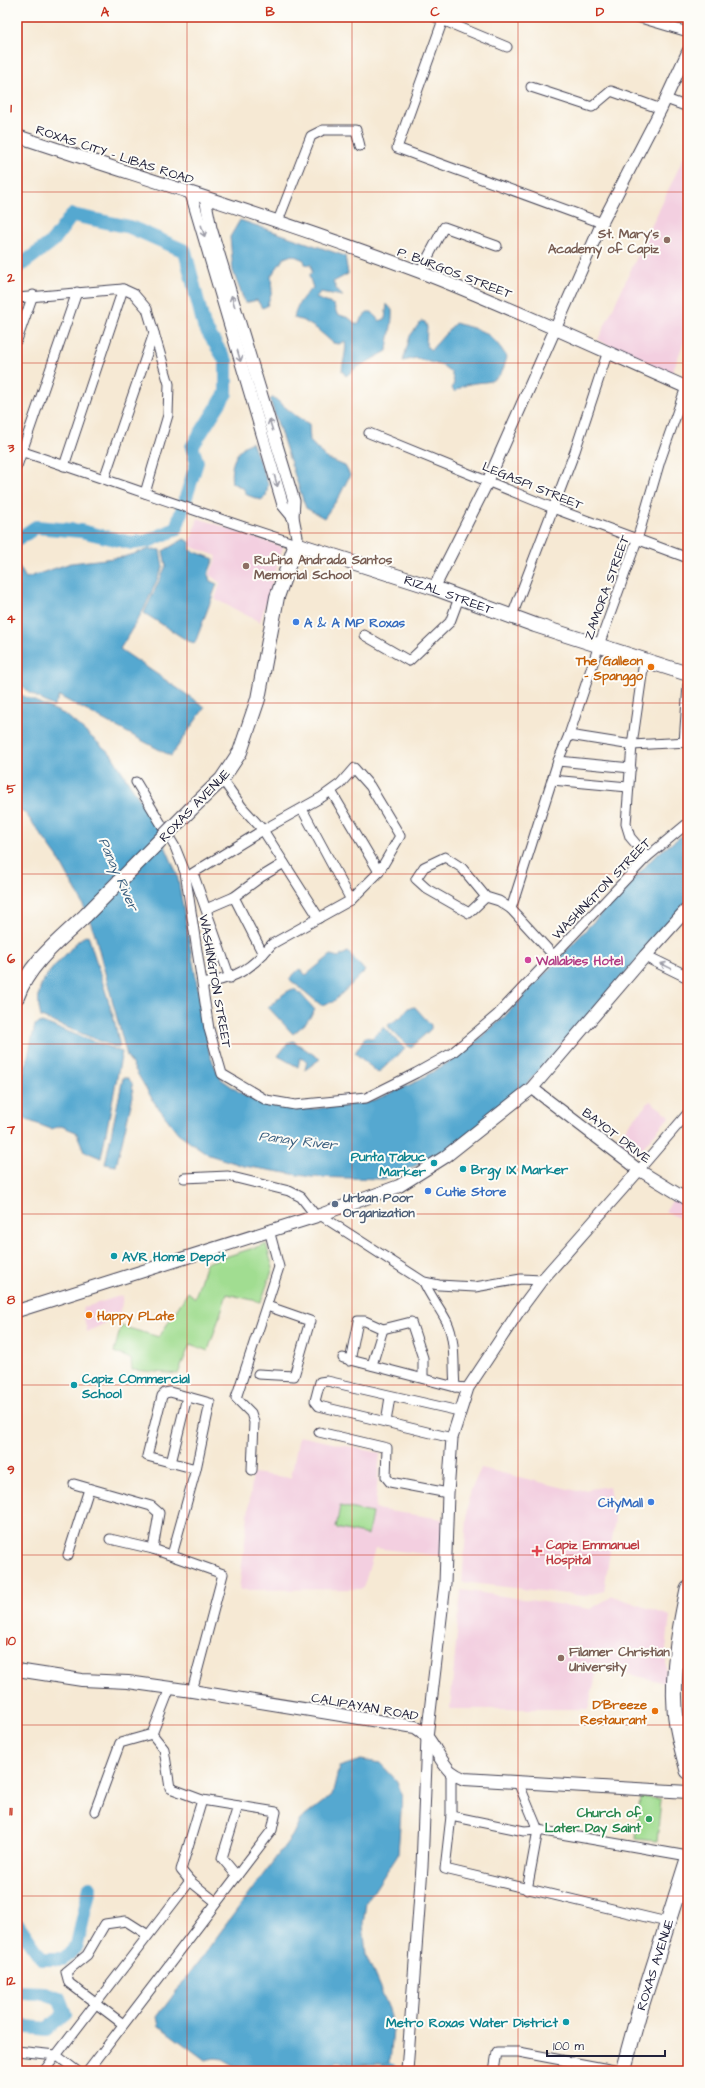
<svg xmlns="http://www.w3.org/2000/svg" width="705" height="2088" font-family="'Architects Daughter',sans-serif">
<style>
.built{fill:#f3cfe0}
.green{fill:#a1dd91;stroke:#628066}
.water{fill:#55a8d0;stroke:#3c6586}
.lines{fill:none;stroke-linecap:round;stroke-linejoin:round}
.river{stroke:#55a8d0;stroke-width:14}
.minor-casing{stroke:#424052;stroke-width:11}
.tertiary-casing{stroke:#424052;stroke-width:13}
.secondary-casing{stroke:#424052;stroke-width:14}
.primary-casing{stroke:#424052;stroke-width:16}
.trunk-casing{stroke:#424052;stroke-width:17}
.minor{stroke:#fff;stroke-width:9}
.tertiary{stroke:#fff;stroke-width:11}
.secondary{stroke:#fff;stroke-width:12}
.primary{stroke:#fff;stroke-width:14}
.trunk{stroke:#fff;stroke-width:15}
.primary-bridge-casing{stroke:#424052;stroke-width:16;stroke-linecap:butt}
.primary-bridge{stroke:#fff;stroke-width:14}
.oneway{stroke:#9c9ca7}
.grid{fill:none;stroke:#c8321e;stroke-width:1;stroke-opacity:0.55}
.education-dot{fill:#8d6e63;stroke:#fdfcf7;stroke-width:1.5}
.shop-dot{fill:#3f7fe0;stroke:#fdfcf7;stroke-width:1.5}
.food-dot{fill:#e8710a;stroke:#fdfcf7;stroke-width:1.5}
.hotel-dot{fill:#d1479c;stroke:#fdfcf7;stroke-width:1.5}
.culture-dot{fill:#0f9aa8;stroke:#fdfcf7;stroke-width:1.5}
.service-dot{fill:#5c6f8a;stroke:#fdfcf7;stroke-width:1.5}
.health-dot{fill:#e0444e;stroke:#fdfcf7;stroke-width:1.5}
.leisure-dot{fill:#2e9e5b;stroke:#fdfcf7;stroke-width:1.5}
.labels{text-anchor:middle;stroke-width:4;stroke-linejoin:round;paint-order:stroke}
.street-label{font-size:13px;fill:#22223b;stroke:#fdfcf7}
.education-label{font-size:13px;font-weight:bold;fill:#785e54;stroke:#fdfcf7;text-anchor:start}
.shop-label{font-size:13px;font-weight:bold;fill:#366cbe;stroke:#fdfcf7;text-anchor:start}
.food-label{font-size:13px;font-weight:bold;fill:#c56008;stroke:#fdfcf7;text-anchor:end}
.hotel-label{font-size:13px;font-weight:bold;fill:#b23c85;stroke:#fdfcf7;text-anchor:start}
.culture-label{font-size:13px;font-weight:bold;fill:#0d838f;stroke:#fdfcf7;text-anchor:start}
.service-label{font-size:13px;font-weight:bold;fill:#4e5e75;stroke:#fdfcf7;text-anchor:start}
.health-label{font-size:13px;font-weight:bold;fill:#be3a42;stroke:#fdfcf7;text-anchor:start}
.leisure-label{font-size:13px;font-weight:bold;fill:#27864d;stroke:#fdfcf7;text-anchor:end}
.water-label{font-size:14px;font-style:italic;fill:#395e7e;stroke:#fdfcf7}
.neatline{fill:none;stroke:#c8321e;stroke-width:1.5}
.grid-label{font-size:13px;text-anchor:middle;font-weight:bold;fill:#c8321e}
</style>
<rect width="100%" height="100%" fill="#fdfcf7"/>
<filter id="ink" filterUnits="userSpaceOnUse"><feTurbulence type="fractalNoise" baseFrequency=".025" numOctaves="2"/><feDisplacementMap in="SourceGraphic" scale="8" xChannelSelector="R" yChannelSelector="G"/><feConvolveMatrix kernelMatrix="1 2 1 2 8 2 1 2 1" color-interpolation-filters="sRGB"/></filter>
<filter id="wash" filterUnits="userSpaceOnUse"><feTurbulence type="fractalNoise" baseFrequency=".012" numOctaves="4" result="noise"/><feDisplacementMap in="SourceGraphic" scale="16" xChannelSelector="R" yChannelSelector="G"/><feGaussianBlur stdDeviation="0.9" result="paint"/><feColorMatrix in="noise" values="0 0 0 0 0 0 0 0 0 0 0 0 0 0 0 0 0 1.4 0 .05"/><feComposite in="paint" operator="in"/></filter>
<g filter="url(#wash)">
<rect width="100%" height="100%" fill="#f6e9d4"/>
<g class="built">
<path d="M 688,148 L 688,331 L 671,376 L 598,340 Z"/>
<path d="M 198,518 L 283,547 L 260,622 L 215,599 L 220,583 L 210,575 L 217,556 L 192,547 L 190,542 Z"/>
<path d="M 650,1101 L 670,1116 L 637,1154 L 616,1139 Z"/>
<path d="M 675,1197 L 688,1205 L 688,1223 L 665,1211 Z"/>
<path d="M 123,1295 L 120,1316 L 87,1332 L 82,1308 Z"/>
<path d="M 299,1436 L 380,1453 L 375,1509 L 443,1519 L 440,1556 L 375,1548 L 363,1589 L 239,1590 L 253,1473 L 291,1478 Z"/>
<path d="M 481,1468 L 577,1491 L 609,1486 L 615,1520 L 604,1591 L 585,1596 L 462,1582 L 469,1495 Z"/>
<path d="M 461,1590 L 590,1609 L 613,1596 L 670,1616 L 666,1649 L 666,1683 L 598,1667 L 588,1709 L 450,1709 Z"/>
</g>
<g class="green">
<path d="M 266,1244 L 273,1268 L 261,1302 L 227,1294 L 208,1351 L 190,1344 L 178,1374 L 132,1370 L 131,1359 L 114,1352 L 121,1326 L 159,1337 L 188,1292 L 195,1298 L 206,1263 Z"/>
<path d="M 340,1506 L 372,1513 L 368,1535 L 336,1528 Z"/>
<path d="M 640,1797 L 661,1799 L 657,1841 L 636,1839 Z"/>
</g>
<g class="water">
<path d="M 240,220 L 345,256 L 348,274 L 333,282 L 337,290 L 343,296 L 320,292 L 316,298 L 334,305 L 337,314 L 349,318 L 357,325 L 367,312 L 372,312 L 379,321 L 385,319 L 387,304 L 392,310 C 393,324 388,338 387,351 L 356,368 L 346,376 L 342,371 C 343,360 347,352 345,341 L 339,344 L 333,343 L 317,329 L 304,321 L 294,318 C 296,305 303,296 313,288 L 309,276 L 312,272 L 311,265 L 305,264 L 304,260 L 292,255 L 284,258 L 271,276 L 272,291 L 267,306 L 262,308 L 257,300 L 245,303 L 233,271 L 230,237 Z"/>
<path d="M 421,321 L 425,322 L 427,327 L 426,346 L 431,350 L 455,323 C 484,331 490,331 507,357 C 498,397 476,372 455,392 L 452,389 L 454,382 L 451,372 L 443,366 L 416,358 L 403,361 L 410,336 Z"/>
<path d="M 273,397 L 296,416 L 309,424 L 310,441 L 326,458 L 345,466 L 350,475 L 339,497 L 324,518 L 306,508 L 303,500 L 270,400 Z"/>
<path d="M 252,442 L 268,484 L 266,496 L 261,500 L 247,495 L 243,488 L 232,483 C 229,466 236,448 252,442 Z"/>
<path d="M 184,539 L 190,542 L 190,550 L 214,559 L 208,574 L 210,581 L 217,584 L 195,643 L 188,641 L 144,613 L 166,566 L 163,551 Z"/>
<path d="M 150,549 L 160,550 L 163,567 L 144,609 L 120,649 L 205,707 L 171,756 L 59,696 L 54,707 L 30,693 L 17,681 L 17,563 L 26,578 L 71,563 L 123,557 Z"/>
<path d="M 17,693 L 66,715 L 111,754 L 157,827 L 177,874 L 210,1056 L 221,1079 L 245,1096 L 276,1106 L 312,1109 L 367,1103 L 412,1084 L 459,1056 L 504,1017 L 656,855 L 688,831 L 688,904 L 516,1096 L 443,1154 L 384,1179 L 311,1177 L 244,1166 L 209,1155 L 178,1133 L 154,1102 L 127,1056 L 94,931 L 81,900 L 58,858 L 26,814 L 17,807 Z"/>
<path d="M 88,935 L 114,1019 L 120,1047 L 117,1048 L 41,1017 C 33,986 45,976 65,955 C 73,947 77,939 88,935 Z"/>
<path d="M 348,952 L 365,971 L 333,1002 L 321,1005 L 289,979 L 299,969 L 306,975 L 331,955 L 338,957 Z"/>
<path d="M 293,989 L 298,991 L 315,1010 L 306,1023 L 293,1034 L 268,1007 C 277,1001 283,992 293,989 Z"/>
<path d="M 415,1007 L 431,1025 L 431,1029 L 410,1048 L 390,1029 L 388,1025 L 401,1017 L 408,1008 Z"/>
<path d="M 42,1022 L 122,1052 L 101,1158 L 84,1151 L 76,1132 L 61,1126 L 51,1129 L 27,1120 L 22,1116 L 17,1104 L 35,1025 Z"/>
<path d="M 384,1027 L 405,1049 L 378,1073 L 355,1053 L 365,1037 L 372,1038 Z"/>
<path d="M 293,1041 L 320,1059 L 305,1070 L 307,1061 L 300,1058 L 298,1067 L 278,1056 L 288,1043 Z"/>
<path d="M 123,1078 L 128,1078 L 132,1083 L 133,1096 L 116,1166 L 105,1164 Z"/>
<path d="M 361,1760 L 380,1763 L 397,1781 L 402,1797 L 398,1854 L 366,1903 L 363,1924 L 366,1955 L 389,2009 L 393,2028 L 390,2063 L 359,2065 L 338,2061 L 323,2071 L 244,2071 L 223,2059 L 215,2058 L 205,2060 L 159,2026 L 157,2017 L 292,1836 L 300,1820 L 332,1795 L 339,1767 Z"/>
</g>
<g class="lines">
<g class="river">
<path d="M 17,268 L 53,241 L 72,215 L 130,227 L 185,251 L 204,326 L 226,361 L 226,393 L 192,447 L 197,462 L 176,529 L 148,541 L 132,543 L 81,531 L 36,527 L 17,540"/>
<path d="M 17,1926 L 19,1926 L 42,1959 L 64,1959 L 77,1945 L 90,1887"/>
<path d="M 17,1992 L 44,1993 L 59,1998 L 65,2014 L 47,2029 L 17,2026"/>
<path d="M 332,2071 L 347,2071"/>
<path d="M 384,2071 L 390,2070"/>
</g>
</g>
</g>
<g filter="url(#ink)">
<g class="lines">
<g class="minor-casing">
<g id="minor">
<path d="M 435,17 L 507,47"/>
<path d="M 444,17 L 397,148 L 602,223"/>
<path d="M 637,17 L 688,32"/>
<path d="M 531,87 L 592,107 L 611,91 L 661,109"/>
<path d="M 666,99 L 688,107"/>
<path d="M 278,221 L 311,136 L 323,130 L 356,130 L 360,146"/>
<path d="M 420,272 L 444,227 L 497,246"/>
<path d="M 17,298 L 123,289 L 134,294 L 147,309 L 169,384 L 168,415 L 145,493"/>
<path d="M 17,340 L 33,295"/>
<path d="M 369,433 L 553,508 L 688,558"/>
<path d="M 17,450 C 110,480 202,514 296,544"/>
<path d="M 17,466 L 77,292"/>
<path d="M 64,466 L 123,289"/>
<path d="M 104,479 L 154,333"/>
<path d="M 512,616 L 575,451 L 608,351"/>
<path d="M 364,635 L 409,661 L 450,622 L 459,598"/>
<path d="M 644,661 L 632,745 L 626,824 L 630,837 L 647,857"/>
<path d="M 569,735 L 632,745 L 688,742"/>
<path d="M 684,743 L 688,685"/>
<path d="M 558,761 L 631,768"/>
<path d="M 222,779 L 242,807 L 263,830 L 319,918"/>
<path d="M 552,780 L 628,787"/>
<path d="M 136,782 L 175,847 L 185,872 L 209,1029 L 222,1074 L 266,1100 L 295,1105 L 366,1098 L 416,1073 L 452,1053 L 497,1015 L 647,857 L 688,823"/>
<path d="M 331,791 L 379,872"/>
<path d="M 302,809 L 351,900"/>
<path d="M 486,897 L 469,913 L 427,889 L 416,879 L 424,867 L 445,857 L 462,868 L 486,897 L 499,901 L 511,909 L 554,956"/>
<path d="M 206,909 L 234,897"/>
<path d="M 511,909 L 558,761 L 569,735 L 599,645 L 637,540 L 660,461 L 686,387"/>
<path d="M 230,978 L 193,873 L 263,830 L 322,797 L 340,784 L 354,768 L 370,786 L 400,836 L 379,872 L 351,900 L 272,944 L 263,954 L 234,897 L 261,877 L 284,863"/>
<path d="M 203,984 C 228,979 245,974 263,954"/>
<path d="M 639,1170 L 688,1113"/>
<path d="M 184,1178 L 228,1176 L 289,1191 L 301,1197 L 316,1216"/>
<path d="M 320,1215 L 424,1282 L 439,1285 L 475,1287 L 521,1279 L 542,1280"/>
<path d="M 424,1282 C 430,1296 440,1308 447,1322 C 456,1341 453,1366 455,1387"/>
<path d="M 343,1358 L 455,1387 L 468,1388"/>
<path d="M 350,1361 L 358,1321 L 365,1321 L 383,1329 L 411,1322 L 423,1358 L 423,1378"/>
<path d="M 372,1365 L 383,1329"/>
<path d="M 258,1374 L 294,1376 L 310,1321 L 267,1306"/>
<path d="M 386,1422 L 390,1397"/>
<path d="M 319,1432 L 387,1448 L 386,1477 L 390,1482 L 448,1493"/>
<path d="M 452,1438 L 319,1406 L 315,1401 L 320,1382 L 327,1381 L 459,1411"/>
<path d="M 171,1463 L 187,1397"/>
<path d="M 252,1470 L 254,1422 L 251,1413 L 236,1398 L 279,1267 L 269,1230"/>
<path d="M 74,1484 L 151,1506 L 159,1513 L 153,1549 L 223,1574 L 192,1691"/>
<path d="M 110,1539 L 153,1549"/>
<path d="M 68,1555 L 89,1489"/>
<path d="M 172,1555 L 196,1469 L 210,1403 L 170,1392 L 165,1393 L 162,1396 L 147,1456 L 196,1469"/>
<path d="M 152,1734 L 170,1688"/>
<path d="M 451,1771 L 451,1816 L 445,1869 L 667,1922"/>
<path d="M 518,1782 L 538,1830 L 527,1890"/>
<path d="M 202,1800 L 181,1870 L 190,1881 L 216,1902"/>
<path d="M 451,1816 L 524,1831 L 538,1830 L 688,1856"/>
<path d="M 237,1876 L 222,1858 L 238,1806"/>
<path d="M 123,2024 L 69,1983 L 66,1972 L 87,1955 L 105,1924 L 126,1921 L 148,1935"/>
<path d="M 17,2051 L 56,2055 L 77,2071"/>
<path d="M 44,2071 L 190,1881"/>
<path d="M 88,2071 L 272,1830 L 276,1812 L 202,1800 L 170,1788 L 164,1749 L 152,1734 L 120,1743 L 95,1811"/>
<path d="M 494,2071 L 497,2052 L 519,2052 L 619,2071"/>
</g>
</g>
<g class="tertiary-casing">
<g id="tertiary">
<path d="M 191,194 L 283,505 L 293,517"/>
<path d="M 205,198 L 211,228 L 294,501 L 293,517 L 297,537 L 296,544"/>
<path d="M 434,588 L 488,481 L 602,223 L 661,109 L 688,51"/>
<path d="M 645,956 L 688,977"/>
<path d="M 532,1088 L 639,1170 L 688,1200"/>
<path d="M 407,2071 L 422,1867 L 427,1737 L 445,1584 L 448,1493 L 452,1438 L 468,1388 L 519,1311 L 542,1280 L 639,1170"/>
</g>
</g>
<g class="secondary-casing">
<g id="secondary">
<path d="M 17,136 C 152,181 288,222 420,272 C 511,307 599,349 688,388"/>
<path d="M 17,1311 L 320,1215 L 399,1186 L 445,1157 L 532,1088 L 645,956 L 688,908"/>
<path d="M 17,1670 L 82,1680 L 128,1682 L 192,1691 L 415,1727 C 432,1736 437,1758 450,1771 C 454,1774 459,1777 464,1779 L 688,1792"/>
</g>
</g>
<g class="primary-casing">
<g id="primary">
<path id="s1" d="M 192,808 L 222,779 L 240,752 L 258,699 L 277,597 L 296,544 L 434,588 L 535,625 L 688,674"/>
<path d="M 17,997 C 29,963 61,939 86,915"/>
</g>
</g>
<g class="trunk-casing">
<g id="trunk">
<path d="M 688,1589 C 680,1627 672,1669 675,1708 C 676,1729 683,1751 688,1771"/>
<path id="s2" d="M 623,2071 L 638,2016 L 688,1859"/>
</g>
</g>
<use href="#minor" class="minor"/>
<use href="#tertiary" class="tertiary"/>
<use href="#secondary" class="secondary"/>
<use href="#primary" class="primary"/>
<use href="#trunk" class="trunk"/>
<g class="primary-bridge-casing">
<path id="primary-bridge" d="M 86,915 L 192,808"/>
</g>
<use href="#primary-bridge" class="primary-bridge"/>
</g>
<defs><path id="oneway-shaft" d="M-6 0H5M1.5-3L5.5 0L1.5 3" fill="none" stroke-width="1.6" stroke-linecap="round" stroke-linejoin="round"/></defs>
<g class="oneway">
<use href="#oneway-shaft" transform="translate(203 231) rotate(73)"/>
<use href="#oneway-shaft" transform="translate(233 301) rotate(-107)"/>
<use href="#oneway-shaft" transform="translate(239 356) rotate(74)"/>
<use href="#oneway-shaft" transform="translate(271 425) rotate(-107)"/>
<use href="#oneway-shaft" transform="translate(276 481) rotate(74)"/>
<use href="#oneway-shaft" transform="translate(666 966) rotate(-154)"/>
</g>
</g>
<path class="grid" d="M 187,17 L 187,2071M 352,17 L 352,2071M 518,17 L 518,2071M 17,192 L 688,192M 17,363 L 688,363M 17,533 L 688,533M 17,703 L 688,703M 17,874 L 688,874M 17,1044 L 688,1044M 17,1214 L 688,1214M 17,1385 L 688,1385M 17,1555 L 688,1555M 17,1725 L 688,1725M 17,1896 L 688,1896"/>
<g class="education-dot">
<circle cx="667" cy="240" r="4"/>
<circle cx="246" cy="566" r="4"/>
<circle cx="561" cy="1658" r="4"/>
</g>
<g class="shop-dot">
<circle cx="296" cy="622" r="4"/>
<circle cx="428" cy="1191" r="4"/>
<circle cx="651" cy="1502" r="4"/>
</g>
<g class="food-dot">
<circle cx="651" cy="667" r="4"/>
<circle cx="89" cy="1315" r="4"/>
<circle cx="655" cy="1711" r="4"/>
</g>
<circle class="hotel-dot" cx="528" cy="960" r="4"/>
<g class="culture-dot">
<circle cx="434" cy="1163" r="4"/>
<circle cx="463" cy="1169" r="4"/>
<circle cx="114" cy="1256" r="4"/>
<circle cx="74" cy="1385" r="4"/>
<circle cx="566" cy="2022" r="4"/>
</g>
<circle class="service-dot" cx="335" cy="1204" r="4"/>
<path class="health-dot" d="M535 1545h4v4h4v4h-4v4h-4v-4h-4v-4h4z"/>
<circle class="leisure-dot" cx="649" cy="1819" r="4"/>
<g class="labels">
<g class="street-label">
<text transform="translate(115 154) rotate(18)" y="5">ROXAS CITY – LIBAS ROAD</text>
<text transform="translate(455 272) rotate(21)" y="5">P. BURGOS STREET</text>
<text transform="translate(533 485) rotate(22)" y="5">LEGASPI STREET</text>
<text transform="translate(606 587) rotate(-70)" y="5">ZAMORA STREET</text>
<text dy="5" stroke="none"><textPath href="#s1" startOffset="451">RIZAL STREET</textPath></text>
<text transform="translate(194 805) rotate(-46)" y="5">ROXAS AVENUE</text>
<text transform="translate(601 888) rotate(-46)" y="5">WASHINGTON STREET</text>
<text transform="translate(216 981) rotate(80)" y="5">WASHINGTON STREET</text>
<text transform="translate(617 1135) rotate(37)" y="5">BAYOT DRIVE</text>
<text transform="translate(365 1706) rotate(10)" y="5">CALIPAYAN ROAD</text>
<text dy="5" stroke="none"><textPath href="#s2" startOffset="111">ROXAS AVENUE</textPath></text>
</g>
<g class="education-label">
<text x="659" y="238" text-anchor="end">St. Mary's<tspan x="659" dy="15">Academy of Capiz</tspan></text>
<text x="254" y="564">Rufina Andrada Santos<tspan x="254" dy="15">Memorial School</tspan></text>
<text x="569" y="1656">Filamer Christian<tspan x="569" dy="15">University</tspan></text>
</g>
<g class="shop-label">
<text x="304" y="627">A &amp; A MP Roxas</text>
<text x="436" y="1196">Cutie Store</text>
<text x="643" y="1507" text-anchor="end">CityMall</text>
</g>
<g class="food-label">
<text x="643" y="665">The Galleon<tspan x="643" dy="15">- Spanggo</tspan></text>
<text x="97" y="1320" text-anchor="start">Happy PLate</text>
<text x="647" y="1709">D'Breeze<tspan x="647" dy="15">Restaurant</tspan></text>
</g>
<g class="hotel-label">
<text x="536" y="965">Wallabies Hotel</text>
</g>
<g class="culture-label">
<text x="426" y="1161" text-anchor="end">Punta Tabuc<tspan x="426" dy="15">Marker</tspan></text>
<text x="471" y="1174">Brgy IX Marker</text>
<text x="122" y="1261">AVR Home Depot</text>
<text x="82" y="1383">Capiz COmmercial<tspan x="82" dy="15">School</tspan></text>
<text x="558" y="2027" text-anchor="end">Metro Roxas Water District</text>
</g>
<g class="service-label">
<text x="343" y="1202">Urban Poor<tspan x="343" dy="15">Organization</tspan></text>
</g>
<g class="health-label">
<text x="546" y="1549">Capiz Emmanuel<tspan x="546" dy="15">Hospital</tspan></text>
</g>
<g class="leisure-label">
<text x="641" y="1817">Church of<tspan x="641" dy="15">Later Day Saint</tspan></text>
</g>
<g class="water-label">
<text transform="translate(119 874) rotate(66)" y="5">Panay River</text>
<text transform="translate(298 1140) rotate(7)" y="5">Panay River</text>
</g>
</g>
<rect width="705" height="2088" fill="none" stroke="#fdfcf7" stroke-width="44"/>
<path d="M547 2050v6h118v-6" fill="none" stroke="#22223b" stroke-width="2"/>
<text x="553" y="2050" font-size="12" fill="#22223b" stroke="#fdfcf7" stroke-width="3" paint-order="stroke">100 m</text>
<rect x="22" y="22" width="661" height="2044" class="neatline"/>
<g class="grid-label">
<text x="105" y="16">A</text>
<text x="270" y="16">B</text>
<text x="435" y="16">C</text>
<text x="600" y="16">D</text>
<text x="11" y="112">1</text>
<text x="11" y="282">2</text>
<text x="11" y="452">3</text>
<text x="11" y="623">4</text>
<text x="11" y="793">5</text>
<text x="11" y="963">6</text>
<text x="11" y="1134">7</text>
<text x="11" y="1304">8</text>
<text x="11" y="1474">9</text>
<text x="11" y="1645">10</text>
<text x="11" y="1815">11</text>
<text x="11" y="1985">12</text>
</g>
</svg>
